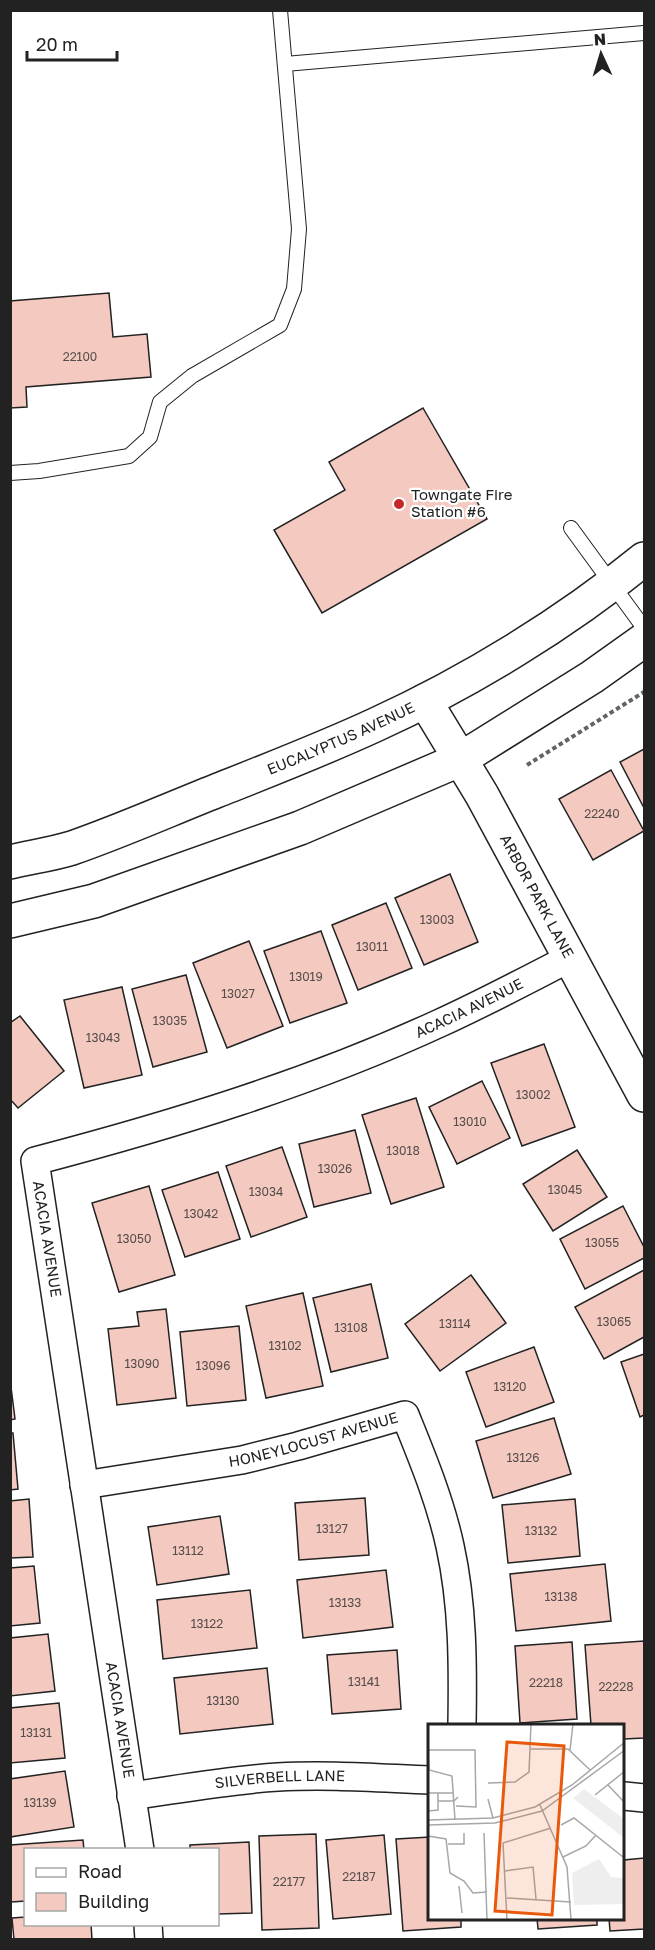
<svg xmlns="http://www.w3.org/2000/svg" width="655" height="1950" font-family="'Golos Text',sans-serif">
<style>
.building{fill:#f3c9c0;stroke:#222;stroke-width:1.5}
.lines{fill:none;stroke-linecap:round;stroke-linejoin:round}
.service-casing{stroke:#222;stroke-width:16}
.minor-casing{stroke:#222;stroke-width:30}
.tertiary-casing{stroke:#222;stroke-width:36}
.secondary-casing{stroke:#222;stroke-width:36}
.path{stroke:#646464;stroke-width:4;stroke-dasharray:4.5 3;stroke-linecap:butt}
.service{stroke:#fff;stroke-width:14}
.minor{stroke:#fff;stroke-width:27}
.tertiary{stroke:#fff;stroke-width:33}
.secondary{stroke:#fff;stroke-width:33}
.poi-dot{fill:#c62828;stroke:#fff;stroke-width:2}
.labels{text-anchor:middle;stroke-width:4.5;stroke-linejoin:round;paint-order:stroke}
.number-label{font-size:12px;fill:#564c4a}
.poi-label{font-size:15px;fill:#222;stroke:#fff;text-anchor:start}
.street-label{font-size:15px;fill:#222;stroke:#fff}
.inset-road{fill:none;stroke:#a7a7a7;stroke-width:1.5}
.view{fill:#e8590c;fill-opacity:0.15;stroke:#e8590c;stroke-width:3}
.inset-edge{fill:none;stroke:#222;stroke-width:3}
</style>
<rect width="100%" height="100%" fill="#fff"/>
<g class="building">
<path d="M 109,293 L 113,337 L 147,334 L 151,377 L 26,387 L 27,407 L 10,408 L 10,301 Z"/>
<path d="M 423,408 L 487,519 L 322,613 L 274,530 L 345,490 L 329,462 Z"/>
<path d="M 644,749 L 644,808 L 620,762 Z"/>
<path d="M 611,770 L 644,831 L 593,860 L 559,799 Z"/>
<path d="M 450,874 L 478,942 L 424,965 L 395,898 Z"/>
<path d="M 386,903 L 412,968 L 358,990 L 332,925 Z"/>
<path d="M 321,931 L 347,1003 L 290,1023 L 264,951 Z"/>
<path d="M 249,941 L 283,1026 L 227,1048 L 193,963 Z"/>
<path d="M 186,975 L 207,1052 L 153,1067 L 132,989 Z"/>
<path d="M 122,987 L 142,1075 L 84,1088 L 64,1000 Z"/>
<path d="M 20,1016 L 64,1071 L 18,1108 L 10,1099 L 10,1023 Z"/>
<path d="M 544,1044 L 575,1127 L 522,1146 L 491,1063 Z"/>
<path d="M 482,1081 L 510,1138 L 457,1164 L 429,1107 Z"/>
<path d="M 416,1098 L 444,1187 L 391,1204 L 362,1115 Z"/>
<path d="M 355,1130 L 371,1193 L 314,1207 L 299,1144 Z"/>
<path d="M 282,1147 L 307,1217 L 251,1237 L 226,1166 Z"/>
<path d="M 577,1150 L 607,1197 L 553,1231 L 523,1184 Z"/>
<path d="M 218,1172 L 240,1239 L 185,1257 L 162,1190 Z"/>
<path d="M 149,1186 L 175,1275 L 119,1292 L 92,1203 Z"/>
<path d="M 623,1206 L 644,1247 L 644,1258 L 585,1289 L 560,1239 Z"/>
<path d="M 644,1270 L 644,1337 L 604,1359 L 575,1307 Z"/>
<path d="M 471,1275 L 506,1323 L 440,1371 L 405,1324 Z"/>
<path d="M 371,1284 L 388,1358 L 331,1372 L 313,1298 Z"/>
<path d="M 303,1293 L 323,1386 L 266,1398 L 246,1306 Z"/>
<path d="M 166,1309 L 176,1398 L 117,1405 L 108,1329 L 139,1326 L 137,1312 Z"/>
<path d="M 239,1326 L 246,1400 L 187,1406 L 180,1332 Z"/>
<path d="M 534,1347 L 554,1402 L 486,1427 L 466,1372 Z"/>
<path d="M 644,1354 L 644,1415 L 640,1417 L 621,1362 Z"/>
<path d="M 10,1379 L 15,1419 L 10,1420 Z"/>
<path d="M 554,1418 L 571,1474 L 493,1498 L 476,1441 Z"/>
<path d="M 10,1433 L 13,1433 L 18,1489 L 10,1490 Z"/>
<path d="M 365,1498 L 369,1555 L 299,1560 L 295,1503 Z"/>
<path d="M 29,1499 L 33,1557 L 10,1558 L 10,1501 Z"/>
<path d="M 575,1499 L 580,1556 L 508,1563 L 502,1505 Z"/>
<path d="M 220,1516 L 229,1574 L 157,1585 L 148,1527 Z"/>
<path d="M 605,1564 L 611,1621 L 516,1631 L 510,1574 Z"/>
<path d="M 34,1566 L 40,1623 L 10,1626 L 10,1568 Z"/>
<path d="M 386,1570 L 393,1627 L 303,1638 L 297,1580 Z"/>
<path d="M 250,1590 L 257,1648 L 163,1659 L 157,1600 Z"/>
<path d="M 48,1634 L 55,1691 L 10,1696 L 10,1638 Z"/>
<path d="M 644,1641 L 644,1738 L 624,1739 L 624,1725 L 591,1725 L 585,1645 Z"/>
<path d="M 572,1642 L 577,1719 L 520,1723 L 515,1646 Z"/>
<path d="M 397,1650 L 401,1709 L 332,1714 L 327,1655 Z"/>
<path d="M 267,1668 L 273,1724 L 180,1734 L 174,1678 Z"/>
<path d="M 59,1703 L 65,1758 L 10,1763 L 10,1708 Z"/>
<path d="M 65,1771 L 74,1827 L 10,1837 L 10,1779 Z"/>
<path d="M 316,1834 L 319,1928 L 262,1930 L 259,1836 Z"/>
<path d="M 384,1835 L 391,1914 L 333,1919 L 326,1840 Z"/>
<path d="M 430,1837 L 430,1918 L 461,1918 L 461,1927 L 403,1931 L 396,1839 Z"/>
<path d="M 83,1840 L 84,1850 L 26,1850 L 26,1901 L 11,1902 L 10,1845 Z"/>
<path d="M 249,1842 L 252,1913 L 218,1914 L 218,1850 L 190,1850 L 190,1845 Z"/>
<path d="M 644,1858 L 644,1929 L 610,1931 L 609,1918 L 624,1918 L 624,1860 Z"/>
<path d="M 26,1917 L 26,1924 L 91,1924 L 92,1940 L 14,1940 L 12,1918 Z"/>
<path d="M 537,1918 L 597,1918 L 597,1925 L 538,1929 Z"/>
</g>
<g class="lines">
<g class="service-casing">
<g id="service">
<path d="M 285,64 L 644,33"/>
<path d="M 10,473 L 39,471 L 129,456 L 150,437 L 160,402 L 192,376 L 280,325 L 294,289 L 299,229 L 280,10"/>
<path d="M 571,528 L 644,628"/>
</g>
</g>
<g class="minor-casing">
<g id="minor">
<path id="s1" d="M 84,1485 L 242,1460 L 298,1446 L 405,1415 C 422,1457 440,1500 450,1546 C 463,1605 463,1665 462,1725"/>
<path id="s2" d="M 131,1796 C 180,1789 229,1780 278,1777 C 328,1774 379,1778 430,1780"/>
<path d="M 624,1796 L 644,1798"/>
<path id="s3" d="M 140,1850 L 35,1161 C 172,1125 310,1083 440,1023 C 484,1003 527,980 570,958"/>
<path d="M 148,1924 L 149,1940"/>
</g>
</g>
<g class="tertiary-casing">
<g id="tertiary">
<path id="s4" d="M 425,701 L 482,795 L 644,1095"/>
</g>
</g>
<g class="secondary-casing">
<g id="secondary">
<path id="s5" d="M 10,862 C 31,857 53,854 72,848 C 121,831 168,810 216,791 C 269,770 323,749 375,725 C 469,682 564,624 644,559"/>
<path d="M 10,921 L 94,901 L 300,828 L 459,760 L 592,677 L 644,640"/>
</g>
</g>
<path class="path" d="M 527,765 L 644,692"/>
<use href="#service" class="service"/>
<use href="#minor" class="minor"/>
<use href="#tertiary" class="tertiary"/>
<use href="#secondary" class="secondary"/>
</g>
<circle class="poi-dot" cx="399" cy="504" r="6"/>
<g class="labels">
<g class="number-label">
<text x="80" y="361">22100</text>
<text x="602" y="818">22240</text>
<text x="437" y="924">13003</text>
<text x="372" y="951">13011</text>
<text x="306" y="981">13019</text>
<text x="238" y="998">13027</text>
<text x="170" y="1025">13035</text>
<text x="103" y="1042">13043</text>
<text x="533" y="1099">13002</text>
<text x="470" y="1126">13010</text>
<text x="403" y="1155">13018</text>
<text x="335" y="1173">13026</text>
<text x="565" y="1194">13045</text>
<text x="266" y="1196">13034</text>
<text x="201" y="1218">13042</text>
<text x="134" y="1243">13050</text>
<text x="602" y="1247">13055</text>
<text x="614" y="1326">13065</text>
<text x="455" y="1328">13114</text>
<text x="351" y="1332">13108</text>
<text x="285" y="1350">13102</text>
<text x="142" y="1368">13090</text>
<text x="213" y="1370">13096</text>
<text x="510" y="1391">13120</text>
<text x="523" y="1462">13126</text>
<text x="332" y="1533">13127</text>
<text x="541" y="1535">13132</text>
<text x="188" y="1555">13112</text>
<text x="561" y="1601">13138</text>
<text x="345" y="1607">13133</text>
<text x="207" y="1628">13122</text>
<text x="364" y="1686">13141</text>
<text x="546" y="1687">22218</text>
<text x="616" y="1691">22228</text>
<text x="223" y="1705">13130</text>
<text x="36" y="1737">13131</text>
<text x="40" y="1807">13139</text>
<text x="359" y="1881">22187</text>
<text x="289" y="1886">22177</text>
</g>
<g class="poi-label">
<text x="411" y="500">Towngate Fire<tspan x="411" dy="17">Station #6</tspan></text>
</g>
<g class="street-label">
<text dy="5" stroke="none"><textPath href="#s5" startOffset="354">EUCALYPTUS AVENUE</textPath></text>
<text dy="5" stroke="none"><textPath href="#s4" startOffset="225">ARBOR PARK LANE</textPath></text>
<text dy="5" stroke="none"><textPath href="#s3" startOffset="1158">ACACIA AVENUE</textPath></text>
<text transform="translate(47 1239) rotate(81)" y="5">ACACIA AVENUE</text>
<text dy="5" stroke="none"><textPath href="#s1" startOffset="234">HONEYLOCUST AVENUE</textPath></text>
<text transform="translate(120 1720) rotate(81)" y="5">ACACIA AVENUE</text>
<text dy="5" stroke="none"><textPath href="#s2" startOffset="150">SILVERBELL LANE</textPath></text>
</g>
</g>
<g transform="translate(428 1724)">
<rect width="196" height="196" fill="#fff"/>
<path d="M 156,65 L 196,95 L 196,114 L 145,74 ZM 171,135 L 183,153 L 196,154 L 196,180 L 146,181 L 144,149 Z" fill="#eee"/>
<path class="inset-road" d="M 103,25 L 140,25 L 162,46M 142,26 L 145,0M 0,46 L 0,69M 60,59 L 87,58 L 101,48 L 103,0M 180,61 L 197,79M 0,69 L 25,69M 167,71 L 197,47M 60,75 L 65,94M 10,77 L 26,77 L 30,73M 112,81 L 139,143 L 143,196M 0,87 L 10,86 L 10,69M 0,96 L 65,94 L 107,83 L 144,61 L 197,18M 27,96 L 24,52 L 1,46 L 0,26 L 47,26 L 48,83 L 28,82M 0,101 L 67,99 L 114,87 L 197,26M 133,101 L 146,94 L 195,133M 56,109 L 59,196M 0,112 L 18,115 L 22,149 L 36,157 L 45,169 L 59,168M 20,120 L 36,120 L 36,109M 135,133 L 158,122 L 168,111M 77,147 L 105,143 L 108,175M 31,162 L 34,189M 79,174 L 143,178M 79,196 L 75,119 L 123,104M 164,196 L 194,196"/>
<path class="view" d="M 79,18 L 136,22 L 124,191 L 67,187 Z"/>
<rect width="196" height="196" class="inset-edge"/>
</g>
<rect width="655" height="1950" fill="none" stroke="#222222" stroke-width="24"/>
<rect x="24" y="1848" width="195" height="78" fill="#ffffff" stroke="#a7a7a7" stroke-width="1.5"/>
<rect x="36" y="1868" width="30" height="9" fill="#ffffff" stroke="#a7a7a7" stroke-width="1.5"/>
<text x="78" y="1878" font-size="18" fill="#222222">Road</text>
<rect x="36" y="1893" width="30" height="18" fill="#f3c9c0" stroke="#a7a7a7" stroke-width="1.5"/>
<text x="78" y="1908" font-size="18" fill="#222222">Building</text>
<g transform="translate(601 54) rotate(356)" stroke="#ffffff" stroke-width="4.5" paint-order="stroke">
<path d="M0-4.5L10 22L0 15L-10 22Z" fill="#222222"/>
<text y="-9" font-size="16" font-weight="bold" text-anchor="middle" fill="#222222">N</text>
</g>
<path d="M27 51v9h90v-9" fill="none" stroke="#222222" stroke-width="3"/>
<text x="36" y="51" font-size="18" fill="#222222" stroke="#ffffff" stroke-width="4.5" paint-order="stroke">20 m</text>
</svg>
